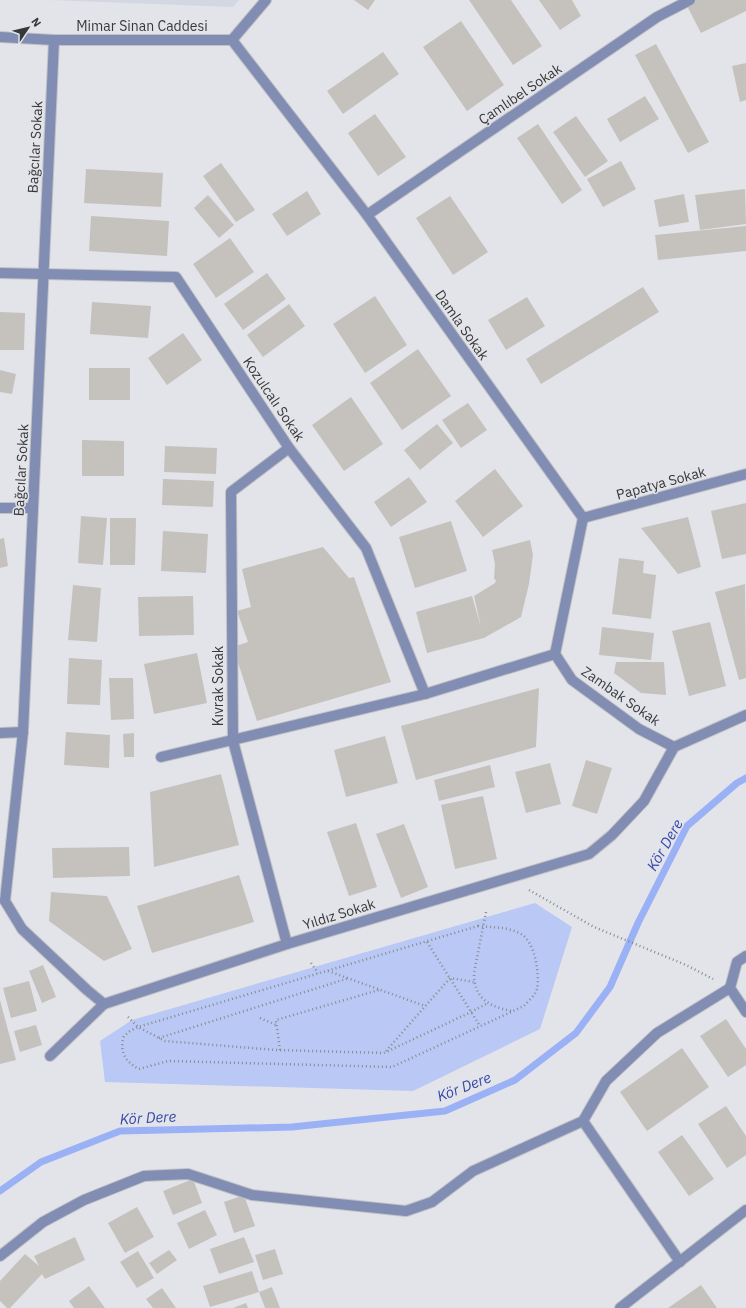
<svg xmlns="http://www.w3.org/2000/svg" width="746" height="1308" font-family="'IBM Plex Sans',sans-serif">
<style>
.built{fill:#d3d7e2}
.green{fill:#b9c8f4}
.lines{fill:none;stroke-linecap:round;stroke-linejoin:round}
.stream{stroke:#9bb1f5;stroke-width:7}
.building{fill:#c5c2be}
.minor-casing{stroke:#c1c2c6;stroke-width:12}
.path{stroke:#8a8b8f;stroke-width:2.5;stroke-dasharray:1 3;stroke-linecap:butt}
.minor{stroke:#818db2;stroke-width:10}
.labels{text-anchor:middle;stroke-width:3;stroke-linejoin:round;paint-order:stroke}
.street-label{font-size:14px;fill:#37383a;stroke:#e3e4e9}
.water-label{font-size:15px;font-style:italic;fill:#3549aa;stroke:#e3e4e9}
</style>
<rect width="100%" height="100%" fill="#e3e4e9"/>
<path class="built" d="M 49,0 L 239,0 L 233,7 Z"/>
<path class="green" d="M 535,903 L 572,927 L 540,1029 L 413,1091 L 105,1082 L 100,1041 L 132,1020 Z"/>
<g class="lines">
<path class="stream" d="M 0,1191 L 41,1162 L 120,1131 L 292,1127 L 445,1111 L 515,1080 L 576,1033 L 610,987 L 638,923 L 687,826 L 737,783 L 746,778"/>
</g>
<g class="building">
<path d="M 354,0 L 375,0 L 368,10 Z"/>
<path d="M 469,0 L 511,0 L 542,46 L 513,65 Z"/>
<path d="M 539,0 L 572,0 L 581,16 L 560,30 Z"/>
<path d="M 689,0 L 746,0 L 746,11 L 701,33 L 685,2 Z"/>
<path d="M 461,21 L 504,85 L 467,111 L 423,47 Z"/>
<path d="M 656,44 L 709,142 L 688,153 L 635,55 Z"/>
<path d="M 383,52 L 399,74 L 343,114 L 327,91 Z"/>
<path d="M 746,63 L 746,100 L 740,102 L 732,66 Z"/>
<path d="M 645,96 L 659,119 L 620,142 L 607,119 Z"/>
<path d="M 375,114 L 406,157 L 378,176 L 348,133 Z"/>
<path d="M 576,116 L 608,161 L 585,177 L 553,132 Z"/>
<path d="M 538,124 L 582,190 L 562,204 L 517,138 Z"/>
<path d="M 621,161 L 636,189 L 603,207 L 587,179 Z"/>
<path d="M 221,163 L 255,210 L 236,222 L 203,176 Z"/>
<path d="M 86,169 L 163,173 L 161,207 L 84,203 Z"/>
<path d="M 745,189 L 746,224 L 700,230 L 695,195 Z"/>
<path d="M 307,191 L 321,214 L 287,236 L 272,214 Z"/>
<path d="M 684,194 L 689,222 L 659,227 L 654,200 Z"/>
<path d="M 208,195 L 234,225 L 219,238 L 194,208 Z"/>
<path d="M 450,196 L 488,252 L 453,275 L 416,218 Z"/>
<path d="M 91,216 L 169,221 L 167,256 L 89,251 Z"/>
<path d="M 746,226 L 746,251 L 658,260 L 655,235 Z"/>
<path d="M 230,238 L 254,272 L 216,298 L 193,264 Z"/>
<path d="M 267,273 L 286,299 L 243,330 L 224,304 Z"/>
<path d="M 643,287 L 659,312 L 541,384 L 526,359 Z"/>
<path d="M 375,296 L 407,345 L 365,373 L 333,324 Z"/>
<path d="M 527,297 L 545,326 L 506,350 L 488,320 Z"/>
<path d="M 92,302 L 151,306 L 148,338 L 90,334 Z"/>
<path d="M 289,304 L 305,326 L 263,357 L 247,335 Z"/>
<path d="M 0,312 L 25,313 L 24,350 L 0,350 Z"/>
<path d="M 183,333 L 202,360 L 167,385 L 148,358 Z"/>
<path d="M 418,349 L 451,396 L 402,430 L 370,383 Z"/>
<rect x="89" y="368" width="41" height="32"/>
<path d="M 0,370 L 16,374 L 12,394 L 0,392 Z"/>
<path d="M 351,397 L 383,444 L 344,471 L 312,425 Z"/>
<path d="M 468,403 L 487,430 L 461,448 L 442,420 Z"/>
<path d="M 437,424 L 453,443 L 420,470 L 404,450 Z"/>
<path d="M 82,440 L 124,441 L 124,476 L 82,476 Z"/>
<path d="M 165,446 L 217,448 L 216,474 L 164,472 Z"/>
<path d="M 495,469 L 523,506 L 483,537 L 455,501 Z"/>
<path d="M 409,477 L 427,502 L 391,527 L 374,502 Z"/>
<path d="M 163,479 L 214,481 L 213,507 L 162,505 Z"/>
<path d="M 746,503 L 746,554 L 722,559 L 711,511 Z"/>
<path d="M 81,516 L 107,518 L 103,565 L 78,563 Z"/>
<path d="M 688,517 L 701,567 L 678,574 L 641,528 Z"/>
<path d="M 110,518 L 136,518 L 135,565 L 110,565 Z"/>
<path d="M 451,521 L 467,571 L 415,588 L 399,537 Z"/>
<path d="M 163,531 L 208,534 L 206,573 L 161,571 Z"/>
<path d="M 4,538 L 8,566 L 0,568 L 0,539 Z"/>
<path d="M 530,540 L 533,555 L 529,584 L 521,617 L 484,638 L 427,653 L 416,612 L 472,596 L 481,627 L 474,596 L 495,583 L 496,580 L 494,579 L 495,564 L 492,550 Z"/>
<path d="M 323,547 L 349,578 L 354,577 L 391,682 L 257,721 L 233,647 L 248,642 L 237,611 L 251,607 L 242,569 Z"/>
<path d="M 619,558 L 644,561 L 643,573 L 656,575 L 651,619 L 612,614 Z"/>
<path d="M 745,584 L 746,678 L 739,680 L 715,592 Z"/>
<path d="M 73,585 L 101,588 L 97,642 L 68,640 Z"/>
<path d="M 193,596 L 194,635 L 139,636 L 138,597 Z"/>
<path d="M 710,622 L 726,686 L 689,696 L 672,631 Z"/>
<path d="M 602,627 L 654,633 L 651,660 L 599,655 Z"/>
<path d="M 197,653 L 207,703 L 154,714 L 144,664 Z"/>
<path d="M 69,658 L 102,660 L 100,705 L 67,704 Z"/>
<path d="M 616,662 L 664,662 L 666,695 L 641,693 L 614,673 Z"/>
<path d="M 109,678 L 133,678 L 134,719 L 111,720 Z"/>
<path d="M 539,688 L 536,747 L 416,780 L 401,726 Z"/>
<path d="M 66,732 L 110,735 L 109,768 L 64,765 Z"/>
<path d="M 134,733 L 134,757 L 124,757 L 123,734 Z"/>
<path d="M 385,736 L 398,783 L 346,797 L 334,750 Z"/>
<path d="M 586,760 L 612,768 L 597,814 L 572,806 Z"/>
<path d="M 550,763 L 561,804 L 526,813 L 515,772 Z"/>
<path d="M 490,765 L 495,787 L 439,801 L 434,780 Z"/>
<path d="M 221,774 L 239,845 L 154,867 L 150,792 Z"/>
<path d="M 483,796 L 497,859 L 455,869 L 441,805 Z"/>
<path d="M 356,823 L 377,887 L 349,896 L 327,832 Z"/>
<path d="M 404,824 L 428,887 L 401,898 L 376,834 Z"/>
<path d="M 129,847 L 130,876 L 53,878 L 52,848 Z"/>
<path d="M 239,875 L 254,922 L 152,953 L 137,906 Z"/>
<path d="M 51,892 L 107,896 L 132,949 L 104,961 L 49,921 Z"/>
<path d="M 43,965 L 56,997 L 42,1003 L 29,971 Z"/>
<path d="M 29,981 L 37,1011 L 11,1018 L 3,988 Z"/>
<path d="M 0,1000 L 16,1060 L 0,1064 Z"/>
<path d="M 726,1019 L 746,1049 L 746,1065 L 728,1077 L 700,1036 Z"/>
<path d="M 36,1025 L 42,1045 L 20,1052 L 14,1031 Z"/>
<path d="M 682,1048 L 709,1087 L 647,1131 L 620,1092 Z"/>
<path d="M 726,1106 L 746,1136 L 746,1155 L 727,1168 L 698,1124 Z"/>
<path d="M 682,1135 L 714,1179 L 689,1196 L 658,1152 Z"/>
<path d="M 193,1179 L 202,1203 L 173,1215 L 163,1191 Z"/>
<path d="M 244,1195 L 255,1226 L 234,1233 L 224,1202 Z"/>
<path d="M 137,1207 L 154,1237 L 125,1253 L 108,1223 Z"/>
<path d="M 205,1210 L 217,1235 L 189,1249 L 177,1223 Z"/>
<path d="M 75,1237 L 85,1260 L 45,1279 L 42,1274 L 10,1308 L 7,1308 L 0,1301 L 0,1281 L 25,1254 L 39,1266 L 34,1256 Z"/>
<path d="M 244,1237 L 254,1262 L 219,1274 L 210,1249 Z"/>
<path d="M 275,1249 L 283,1274 L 263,1280 L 255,1255 Z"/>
<path d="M 169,1250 L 177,1260 L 157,1274 L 149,1263 Z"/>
<path d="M 138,1251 L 154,1278 L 137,1288 L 120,1262 Z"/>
<path d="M 252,1271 L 259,1292 L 210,1307 L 203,1286 Z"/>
<path d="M 701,1285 L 717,1308 L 668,1308 Z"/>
<path d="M 89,1286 L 105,1308 L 74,1308 L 69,1301 Z"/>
<path d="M 272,1287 L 280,1308 L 265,1308 L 259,1292 Z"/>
<path d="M 162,1288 L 176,1308 L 153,1308 L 146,1299 Z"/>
<path d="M 246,1303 L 248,1308 L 233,1308 Z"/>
</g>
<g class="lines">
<g class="minor-casing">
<g id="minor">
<path d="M 0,37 L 54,40 L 232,40 L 266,0"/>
<path d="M 232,40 L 367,215 L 583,518 L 555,654"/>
<path d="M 367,215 L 657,17 L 690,0"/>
<path d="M 0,273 L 176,277 L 289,448 L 366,548 L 425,694"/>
<path d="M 0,508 L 33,508"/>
<path d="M 583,518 L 746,474"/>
<path d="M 555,654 L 572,680 L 639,729 L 674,747 L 746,715"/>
<path d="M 0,733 L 23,732"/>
<path d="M 161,757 L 425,694 L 555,654"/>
<path d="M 5,901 L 23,732 L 54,40"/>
<path d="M 5,901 L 22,929 L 87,990 L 104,1004 L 287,944 L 589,854 L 612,835 L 644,801 L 674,747"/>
<path d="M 287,944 L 233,741 L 231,492 L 289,448"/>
<path d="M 746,956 L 737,962 L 730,988 L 746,1012"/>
<path d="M 50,1056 L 104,1004"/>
<path d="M 583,1121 L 680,1262"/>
<path d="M 0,1256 L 43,1222 L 84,1200 L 144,1176 L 188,1174 L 252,1195 L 406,1211 L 432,1202 L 473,1171 L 583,1121 L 606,1081 L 657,1033 L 730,988"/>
<path d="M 620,1308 L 746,1210"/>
</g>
</g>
<g class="path">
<path d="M 529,890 L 594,927 L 686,965 L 713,979"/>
<path d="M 486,912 L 474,973 C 474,999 489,1006 511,1011"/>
<path d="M 478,926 C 493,928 507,926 521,934 C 535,942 540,974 537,989 C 535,996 528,1001 524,1006 L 392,1067 L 168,1061 L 139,1069 C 125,1062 119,1051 124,1036 L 130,1031 L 138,1027 Z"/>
<path d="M 427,942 L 480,1026"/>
<path d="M 311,963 L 318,973"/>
<path d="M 328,971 L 425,1006"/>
<path d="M 128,1017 L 138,1027 L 165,1041 L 276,1050 L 384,1053 L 471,1012 L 488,1003"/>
<path d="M 260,1018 L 276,1025"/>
<path d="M 159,1038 L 349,978"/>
<path d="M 280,1050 L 276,1020 L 379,990"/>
<path d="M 386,1051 L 450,978 L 474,982"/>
</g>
<use href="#minor" class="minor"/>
</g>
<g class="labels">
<g class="street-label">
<text x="142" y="31">Mimar Sinan Caddesi</text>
<text transform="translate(520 94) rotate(-34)" y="5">Çamlıbel Sokak</text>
<text transform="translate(35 147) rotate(-87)" y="5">Bağcılar Sokak</text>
<text transform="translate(462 325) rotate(55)" y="5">Damla Sokak</text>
<text transform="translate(274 399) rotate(56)" y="5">Kozulcalı Sokak</text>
<text transform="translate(21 470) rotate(-87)" y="5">Bağcılar Sokak</text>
<text transform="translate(661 483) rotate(-15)" y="5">Papatya Sokak</text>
<text transform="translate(218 686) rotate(-90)" y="5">Kıvrak Sokak</text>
<text transform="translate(621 696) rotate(35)" y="5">Zambak Sokak</text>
<text transform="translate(339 914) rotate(-17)" y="5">Yıldız Sokak</text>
</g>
<g class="water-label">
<text transform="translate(665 845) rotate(-60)" y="5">Kör Dere</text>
<text transform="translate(464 1087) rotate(-21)" y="5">Kör Dere</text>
<text transform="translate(148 1118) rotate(-3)" y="5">Kör Dere</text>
</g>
</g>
<g transform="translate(28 28) rotate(55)" stroke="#e3e4e9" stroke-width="3" paint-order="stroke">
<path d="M0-3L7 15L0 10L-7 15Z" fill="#37383a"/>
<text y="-6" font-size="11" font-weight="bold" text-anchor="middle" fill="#37383a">N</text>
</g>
</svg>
